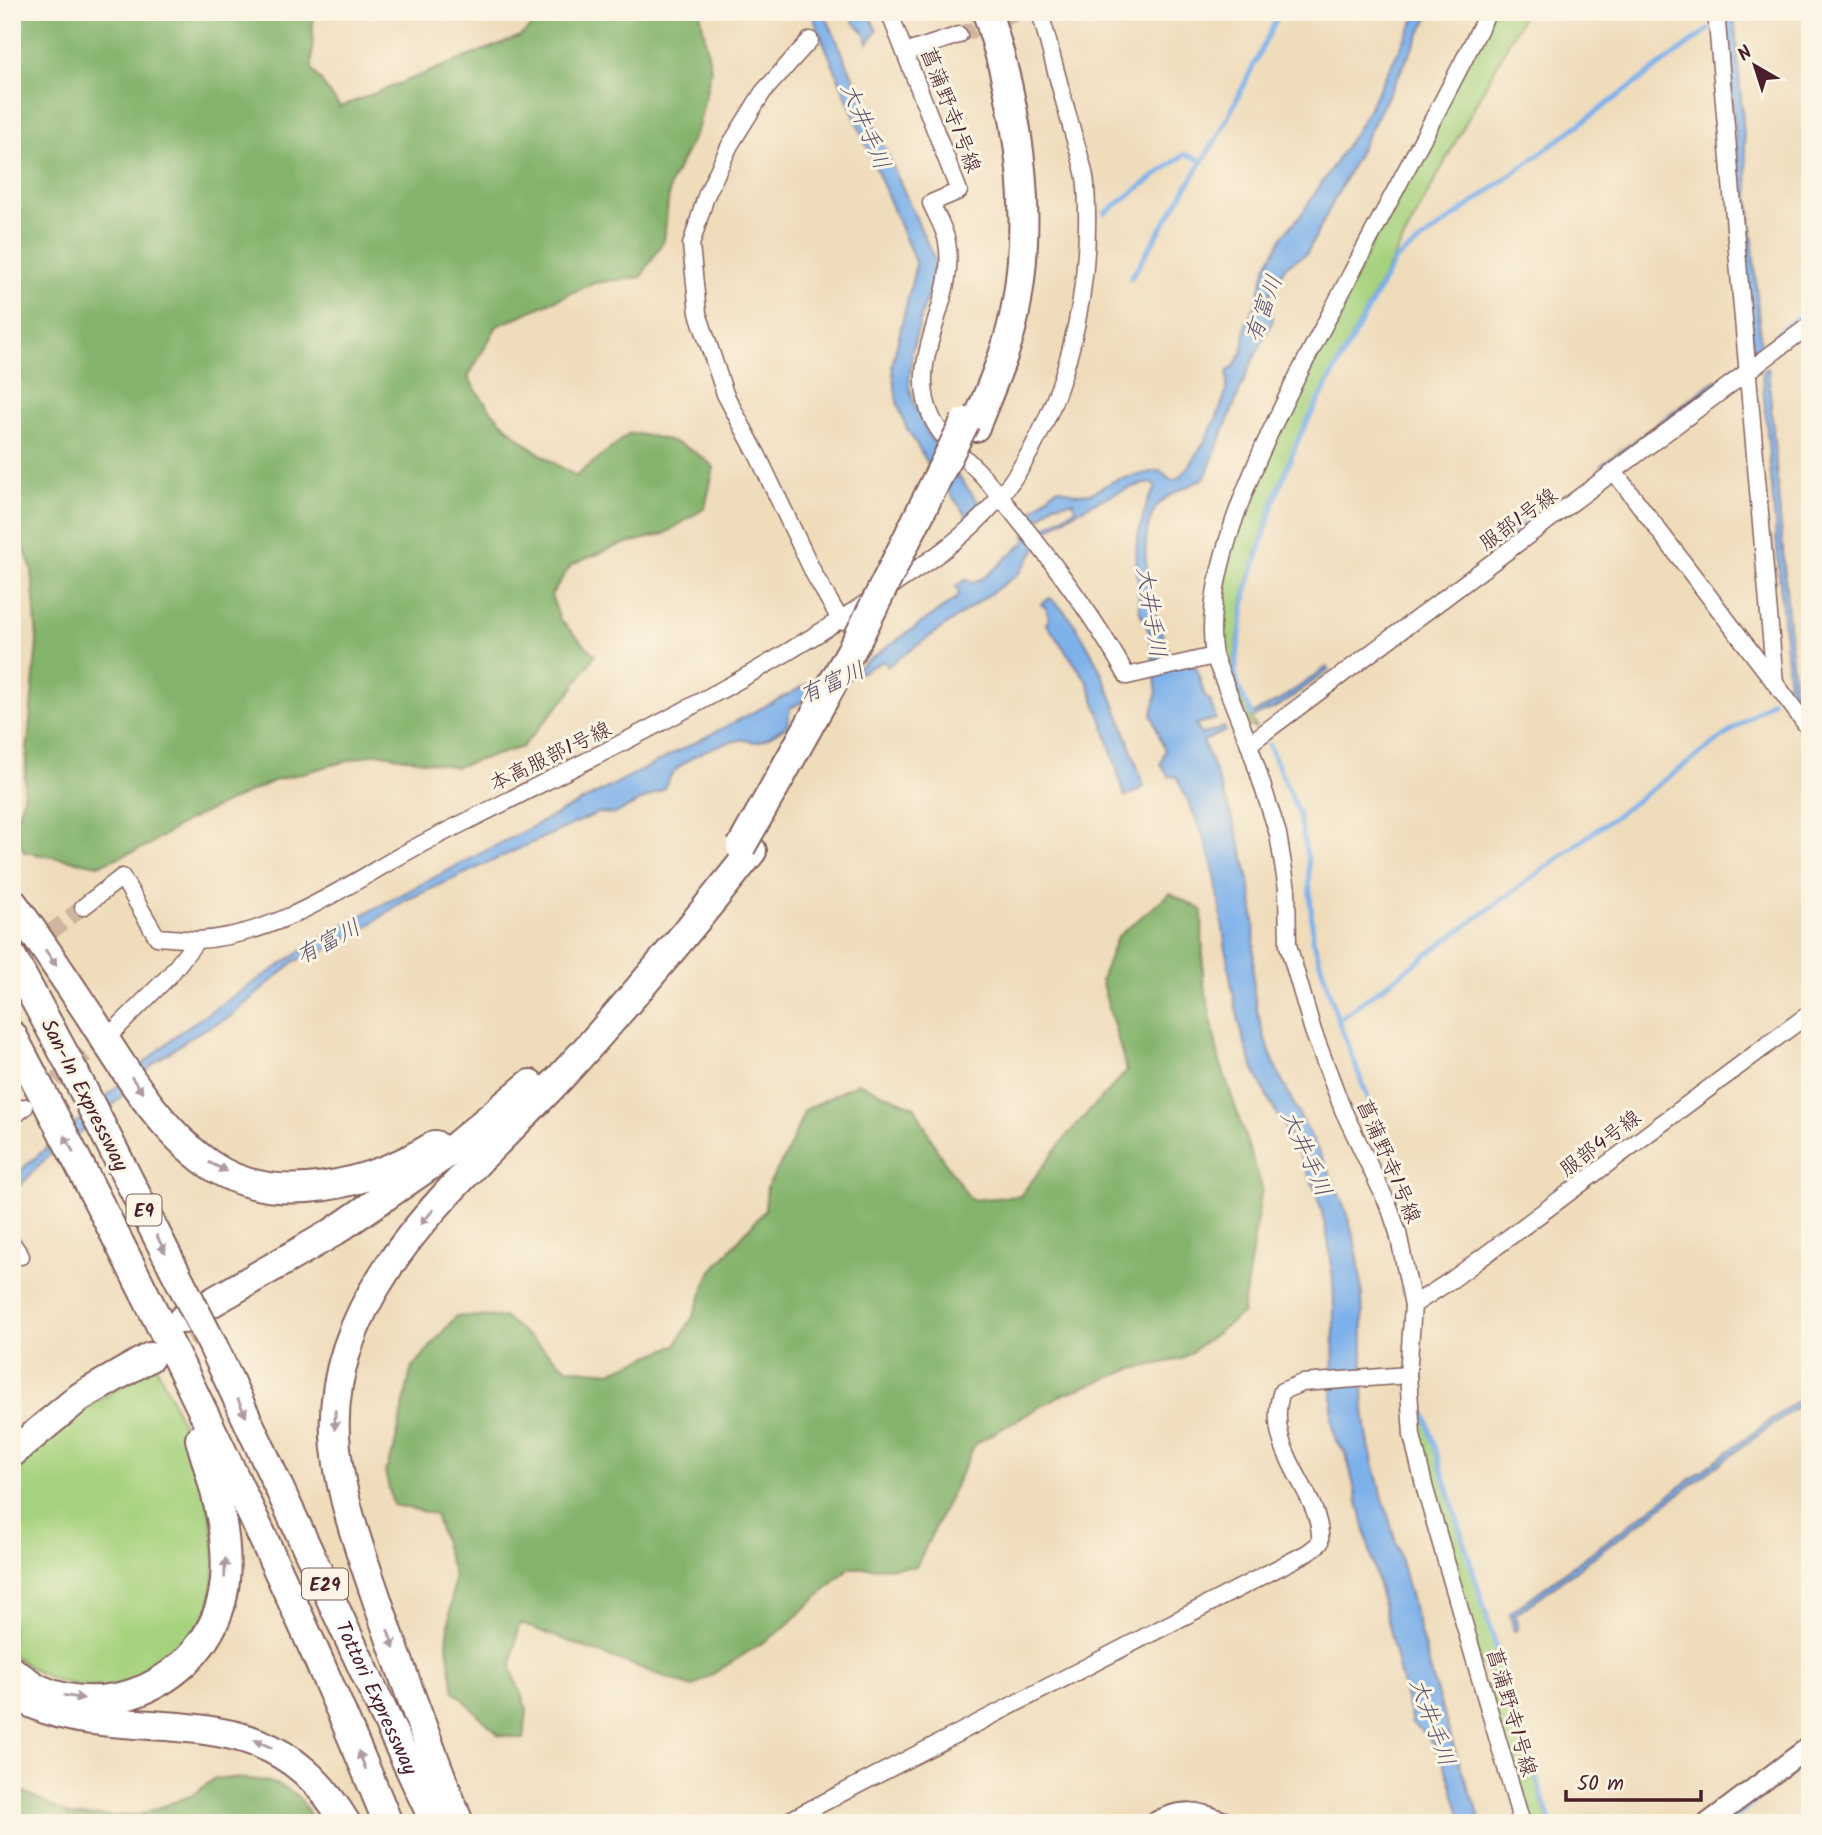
<svg xmlns="http://www.w3.org/2000/svg" width="1822" height="1835" font-family="Kalam,'Klee One',sans-serif">
<style>
.green{fill:#a6d17d;stroke:#787854;stroke-width:2}
.forest{fill:#84b36c;stroke:#67694c;stroke-width:2}
.water{fill:#7db1ea;stroke:#64688a;stroke-width:2;fill-rule:evenodd}
.lines{fill:none;stroke-linecap:round;stroke-linejoin:round}
.stream{stroke:#7db1ea;stroke-width:5}
.minor-tunnel{stroke:#ceb69e;stroke-width:16;stroke-dasharray:16 8;stroke-linecap:butt}
.motorway-tunnel{stroke:#ceb69e;stroke-width:28;stroke-dasharray:28 14;stroke-linecap:butt}
.minor-casing{stroke:#84615d;stroke-width:19}
.tertiary-casing{stroke:#84615d;stroke-width:23}
.motorway-casing{stroke:#84615d;stroke-width:32}
.minor{stroke:#fff;stroke-width:16}
.tertiary{stroke:#fff;stroke-width:19}
.motorway{stroke:#fff;stroke-width:28}
.motorway-bridge-casing{stroke:#84615d;stroke-width:32;stroke-linecap:butt}
.motorway-bridge{stroke:#fff;stroke-width:28}
.oneway{fill:#ae9aa0}
.labels{text-anchor:middle;stroke-width:6;stroke-linejoin:round;paint-order:stroke}
.shield{fill:#fcf5e5;stroke:#7f5f63;stroke-width:2}
.shield-label{font-size:19px;font-weight:bold;fill:#4a1f2b}
.street-label{font-size:21px;fill:#4a1f2b;stroke:#fcf5e5}
.water-label{font-size:23px;font-style:italic;fill:#5c526e;stroke:#fcf5e5}
</style>
<rect width="100%" height="100%" fill="#fcf5e5"/>
<filter id="ink" filterUnits="userSpaceOnUse"><feTurbulence type="fractalNoise" baseFrequency=".0143" numOctaves="2"/><feDisplacementMap in="SourceGraphic" scale="14" xChannelSelector="R" yChannelSelector="G"/><feConvolveMatrix kernelMatrix="1 2 1 2 8 2 1 2 1" color-interpolation-filters="sRGB"/></filter>
<filter id="wash" filterUnits="userSpaceOnUse"><feTurbulence type="fractalNoise" baseFrequency=".00686" numOctaves="4" result="noise"/><feDisplacementMap in="SourceGraphic" scale="28" xChannelSelector="R" yChannelSelector="G"/><feGaussianBlur stdDeviation="1.57" result="paint"/><feColorMatrix in="noise" values="0 0 0 0 0 0 0 0 0 0 0 0 0 0 0 0 0 1.4 0 .05"/><feComposite in="paint" operator="in"/></filter>
<g filter="url(#wash)">
<rect width="100%" height="100%" fill="#efdcbb"/>
<g class="green">
<path d="M 1491,12 L 1525,12 L 1299,435 L 1274,496 L 1244,594 L 1233,672 L 1237,688 L 1256,728 L 1250,727 L 1218,651 L 1216,618 L 1237,531 L 1283,418 Z"/>
<path d="M 1419,1308 L 1423,1412 L 1515,1712 L 1480,1662 L 1417,1434 Z"/>
<path d="M 155,1364 C 180,1414 215,1500 215,1556 C 215,1571 213,1600 206,1613 C 168,1691 77,1711 12,1654 L 12,1469 L 43,1437 Z"/>
<path d="M 1486,1683 L 1518,1725 L 1549,1823 L 1529,1823 Z"/>
</g>
<g class="forest">
<path d="M 12,12 L 313,12 L 312,69 L 340,107 L 520,36 L 551,12 L 700,12 L 711,70 L 698,128 L 670,184 L 664,240 L 641,277 L 594,283 L 497,326 L 468,377 C 494,423 531,451 576,476 L 630,433 C 666,438 686,442 714,467 L 705,508 L 664,534 L 617,546 L 571,565 L 551,595 L 560,620 L 595,655 L 569,694 L 522,747 L 456,767 L 377,753 L 276,780 L 187,821 L 145,847 L 98,865 L 24,852 L 14,824 L 23,800 L 37,641 L 32,570 L 12,513 Z"/>
<path d="M 1170,893 L 1202,910 L 1203,979 L 1219,1058 L 1262,1188 L 1242,1314 L 1182,1359 L 1132,1369 L 1059,1396 L 975,1444 L 916,1567 L 849,1568 L 778,1633 L 692,1687 L 519,1623 L 511,1668 L 527,1710 L 524,1739 L 499,1735 L 454,1691 L 447,1645 L 454,1576 L 435,1514 L 393,1505 L 385,1472 L 394,1450 L 411,1370 L 456,1316 L 504,1317 L 567,1368 L 610,1372 L 676,1345 L 694,1315 L 710,1273 L 765,1210 L 767,1187 L 787,1153 L 805,1110 L 858,1083 L 915,1107 L 938,1152 L 971,1200 L 1020,1196 L 1069,1133 L 1127,1071 L 1101,980 L 1117,937 Z"/>
<path d="M 215,1778 C 243,1778 279,1777 300,1799 C 307,1806 309,1816 315,1823 L 12,1823 L 12,1791 L 16,1788 L 72,1816 L 139,1815 L 193,1795 Z"/>
</g>
<g class="water">
<path d="M 811,12 L 824,12 L 936,263 L 912,351 L 909,385 L 914,404 L 928,435 L 980,505 L 967,516 L 929,465 L 906,427 L 897,401 L 892,366 L 916,264 Z"/>
<path d="M 864,12 L 868,12 L 877,31 L 868,43 L 864,32 L 853,22 L 854,17 Z"/>
<path d="M 1419,12 L 1431,12 L 1307,253 L 1285,267 L 1272,289 L 1269,299 L 1273,320 L 1249,368 L 1205,477 C 1190,488 1165,493 1155,509 C 1133,547 1155,619 1171,656 L 1175,661 L 1196,666 L 1205,697 L 1210,700 L 1216,719 L 1196,724 L 1201,735 L 1224,727 L 1226,731 L 1203,741 C 1226,800 1250,856 1254,920 C 1256,949 1250,976 1256,1005 C 1272,1089 1334,1157 1354,1239 C 1368,1297 1360,1351 1364,1409 C 1367,1455 1385,1502 1397,1546 C 1422,1640 1445,1733 1482,1823 L 1463,1823 C 1450,1787 1446,1745 1412,1723 L 1346,1453 L 1336,1441 L 1332,1420 C 1332,1338 1343,1270 1315,1190 C 1297,1140 1262,1099 1246,1047 C 1229,991 1225,933 1215,876 C 1208,841 1191,808 1177,777 L 1168,776 L 1161,764 L 1165,751 L 1152,715 L 1157,692 L 1149,631 L 1140,612 L 1136,561 L 1137,540 L 1148,500 L 1156,488 L 1152,483 C 1127,485 1057,517 1043,537 C 1034,549 1029,562 1018,574 L 888,666 L 883,661 L 790,708 L 787,726 C 779,730 765,742 757,742 C 751,743 747,739 740,740 C 714,744 672,762 664,789 L 615,814 L 598,813 L 404,901 L 365,928 L 320,953 L 295,961 L 230,1017 L 197,1033 L 154,1063 L 98,1120 L 51,1153 L 12,1194 L 12,1178 L 180,1032 L 331,931 L 810,683 L 813,690 L 856,669 L 957,598 L 959,592 L 956,586 L 967,579 L 974,583 L 989,574 L 1025,542 L 1027,517 L 1053,491 L 1059,488 L 1077,494 L 1091,493 L 1116,480 L 1160,470 L 1170,480 L 1178,479 C 1197,461 1232,397 1227,372 L 1235,365 L 1243,350 L 1246,323 L 1255,307 L 1266,267 L 1285,233 L 1301,215 L 1361,123 ZM 1073,502 L 1075,509 L 1041,530 L 1036,522 L 1054,504 Z"/>
<path d="M 1725,12 L 1734,12 L 1761,347 L 1753,349 Z"/>
<path d="M 1768,368 L 1794,687 L 1810,708 L 1810,715 L 1789,687 L 1762,372 Z"/>
<path d="M 1716,380 L 1718,383 L 1605,466 L 1602,465 Z"/>
<path d="M 1050,598 C 1093,629 1127,736 1144,787 L 1125,797 L 1103,723 L 1087,681 L 1046,623 L 1049,620 L 1047,609 L 1041,604 Z"/>
<path d="M 1327,667 L 1329,670 L 1279,706 L 1253,717 L 1254,713 L 1280,700 Z"/>
<path d="M 1810,1391 L 1810,1397 L 1515,1615 L 1518,1629 L 1514,1631 L 1510,1613 Z"/>
</g>
<g class="lines">
<g class="stream">
<path d="M 849,12 L 860,19"/>
<path d="M 1105,213 L 1185,154 L 1203,161"/>
<path d="M 1131,278 L 1221,131 L 1280,12"/>
<path d="M 1778,333 L 1810,307"/>
<path d="M 1732,370 L 1736,368"/>
<path d="M 1485,552 L 1521,525"/>
<path d="M 1252,715 L 1238,687 L 1235,672 L 1246,593 L 1276,496 L 1300,435 L 1395,260 L 1708,30"/>
<path d="M 1269,745 L 1298,812 L 1308,860 L 1313,939 L 1338,1020 L 1373,1111"/>
<path d="M 1338,1020 L 1772,701"/>
<path d="M 1425,1414 L 1517,1715"/>
<path d="M 1520,1725 L 1551,1823"/>
<path d="M 1727,1823 L 1810,1759"/>
</g>
</g>
</g>
<g filter="url(#ink)">
<g class="lines">
<g class="minor-tunnel">
<path d="M 959,35 L 1020,12"/>
<path d="M 12,962 L 83,907"/>
<path d="M 37,1096 L 108,1036"/>
</g>
<path class="motorway-tunnel" d="M 150,1356 L 190,1333"/>
<g class="minor-casing">
<g id="minor">
<path d="M 889,12 L 959,191 L 931,203 C 936,215 945,229 947,242 C 958,303 904,358 932,418 C 944,444 971,460 988,482 C 1038,543 1089,607 1127,676 L 1214,656 L 1249,744 L 1278,834 L 1287,889 L 1288,945 L 1313,1031 L 1343,1110 L 1390,1209 L 1398,1233 L 1413,1305 L 1408,1375 L 1412,1435 L 1425,1489 L 1522,1823"/>
<path d="M 1716,12 L 1775,683 L 1810,730"/>
<path d="M 810,40 L 763,92 L 730,145 L 706,196 L 691,245 L 698,313 L 725,394 L 758,456 L 815,576 L 841,621"/>
<path d="M 907,52 L 959,35"/>
<path d="M 1615,473 L 1775,683"/>
<path d="M 1214,656 C 1196,550 1301,371 1350,276 C 1396,188 1444,101 1488,12"/>
<path d="M 1249,744 L 1810,325"/>
<path d="M 83,907 L 122,877 L 157,937 L 197,940"/>
<path d="M 115,1030 L 170,975 L 197,940 C 277,936 345,886 414,848 C 449,829 487,812 523,793 C 643,733 763,672 875,597 C 919,568 964,540 998,499 C 1066,416 1093,292 1086,186 C 1085,168 1077,148 1072,130 C 1061,91 1051,52 1040,12"/>
<path d="M 12,1118 L 25,1107"/>
<path d="M 12,1243 L 21,1256"/>
<path d="M 1413,1305 L 1453,1279 L 1810,1013"/>
<path d="M 784,1823 L 1307,1553 L 1320,1543 C 1324,1493 1261,1451 1282,1391 L 1302,1383 L 1408,1375"/>
</g>
</g>
<g class="tertiary-casing">
<g id="tertiary">
<path d="M 1154,1823 C 1184,1807 1197,1812 1227,1823"/>
<path d="M 1708,1823 L 1810,1746"/>
</g>
</g>
<g class="motorway-casing">
<g id="motorway">
<path d="M 975,427 C 989,391 1006,355 1014,317 C 1035,215 1019,110 987,12"/>
<path d="M 12,902 C 39,939 64,977 90,1016 C 123,1067 158,1128 209,1164 C 274,1210 373,1184 435,1145"/>
<path d="M 12,957 L 75,1074"/>
<path d="M 12,1035 C 147,1293 278,1554 388,1823"/>
<path d="M 183,1319 L 332,1233 L 445,1155 L 530,1084"/>
<path id="s1" d="M 213,1346 L 435,1823"/>
<path d="M 12,1453 L 80,1397 L 150,1357"/>
<path d="M 12,1671 C 21,1677 30,1684 39,1689 C 120,1726 218,1668 225,1580 C 229,1531 214,1486 200,1439"/>
<path d="M 19,1697 C 57,1719 94,1721 137,1724 C 232,1730 293,1735 346,1823"/>
<path d="M 459,1823 C 429,1746 400,1669 374,1591 C 358,1545 341,1497 336,1448 C 319,1292 465,1179 559,1079 C 627,1006 690,929 752,851"/>
</g>
</g>
<use href="#minor" class="minor"/>
<use href="#tertiary" class="tertiary"/>
<use href="#motorway" class="motorway"/>
<g class="motorway-bridge-casing">
<g id="motorway-bridge">
<path d="M 741,847 L 857,640 L 965,422"/>
<path d="M 75,1074 L 213,1346"/>
</g>
</g>
<use href="#motorway-bridge" class="motorway-bridge"/>
</g>
<defs><path id="oneway-solid" d="M-6-.8H1V-3.2L6.5 0L1 3.2V.8H-6Z" transform="scale(1.75)"/></defs>
<g class="oneway">
<use href="#oneway-solid" transform="translate(51 958) rotate(55)"/>
<use href="#oneway-solid" transform="translate(137 1085) rotate(55)"/>
<use href="#oneway-solid" transform="translate(69 1144) rotate(-118)"/>
<use href="#oneway-solid" transform="translate(218 1167) rotate(27)"/>
<use href="#oneway-solid" transform="translate(427 1217) rotate(131)"/>
<use href="#oneway-solid" transform="translate(161 1244) rotate(63)"/>
<use href="#oneway-solid" transform="translate(242 1408) rotate(65)"/>
<use href="#oneway-solid" transform="translate(335 1420) rotate(91)"/>
<use href="#oneway-solid" transform="translate(225 1568) rotate(-88)"/>
<use href="#oneway-solid" transform="translate(391 1639) rotate(70)"/>
<use href="#oneway-solid" transform="translate(74 1697) rotate(9)"/>
<use href="#oneway-solid" transform="translate(263 1744) rotate(-157)"/>
<use href="#oneway-solid" transform="translate(362 1760) rotate(-112)"/>
</g>
</g>
<g class="labels">
<g class="shield">
<rect x="126.5" y="1194.5" width="35" height="31" rx="5"/>
<rect x="302" y="1568.5" width="46" height="31" rx="5"/>
</g>
<g class="shield-label">
<text x="144" y="1217">E9</text>
<text x="325" y="1591">E29</text>
</g>
<g class="street-label">
<text transform="translate(951 110) rotate(69)" y="7">菖蒲野寺1号線</text>
<text transform="translate(1518 519) rotate(-36)" y="7">服部1号線</text>
<text transform="translate(550 756) rotate(-26)" y="7">本高服部1号線</text>
<text transform="translate(85 1095) rotate(63)" y="7">San-In Expressway</text>
<text transform="translate(1600 1143) rotate(-37)" y="7">服部4号線</text>
<text transform="translate(1389 1161) rotate(67)" y="7">菖蒲野寺1号線</text>
<text dy="7" stroke="none"><textPath href="#s1" startOffset="388">Tottori Expressway</textPath></text>
<text transform="translate(1512 1712) rotate(74)" y="7">菖蒲野寺1号線</text>
</g>
<g class="water-label">
<text transform="translate(866 126) rotate(67)" y="8">大井手川</text>
<text transform="translate(1263 308) rotate(-70)" y="8">有富川</text>
<text transform="translate(1152 612) rotate(81)" y="8">大井手川</text>
<text transform="translate(832 682) rotate(-24)" y="8">有富川</text>
<text transform="translate(328 941) rotate(-28)" y="8">有富川</text>
<text transform="translate(1307 1153) rotate(66)" y="8">大井手川</text>
<text transform="translate(1433 1722) rotate(70)" y="8">大井手川</text>
</g>
</g>
<rect width="1822" height="1835" fill="none" stroke="#fcf5e5" stroke-width="42"/>
<g transform="translate(1755 66) rotate(321)" stroke="#fcf5e5" stroke-width="5" paint-order="stroke">
<path d="M0-5L12 26L0 18L-12 26Z" fill="#4a1f2b"/>
<text y="-10" font-size="19" font-weight="bold" text-anchor="middle" fill="#4a1f2b">N</text>
</g>
<path d="M1566 1790v10h135v-10" fill="none" stroke="#4a1f2b" stroke-width="3.5"/>
<text x="1577" y="1790" font-size="21" fill="#4a1f2b" stroke="#fcf5e5" stroke-width="5" paint-order="stroke">50 m</text>
</svg>
